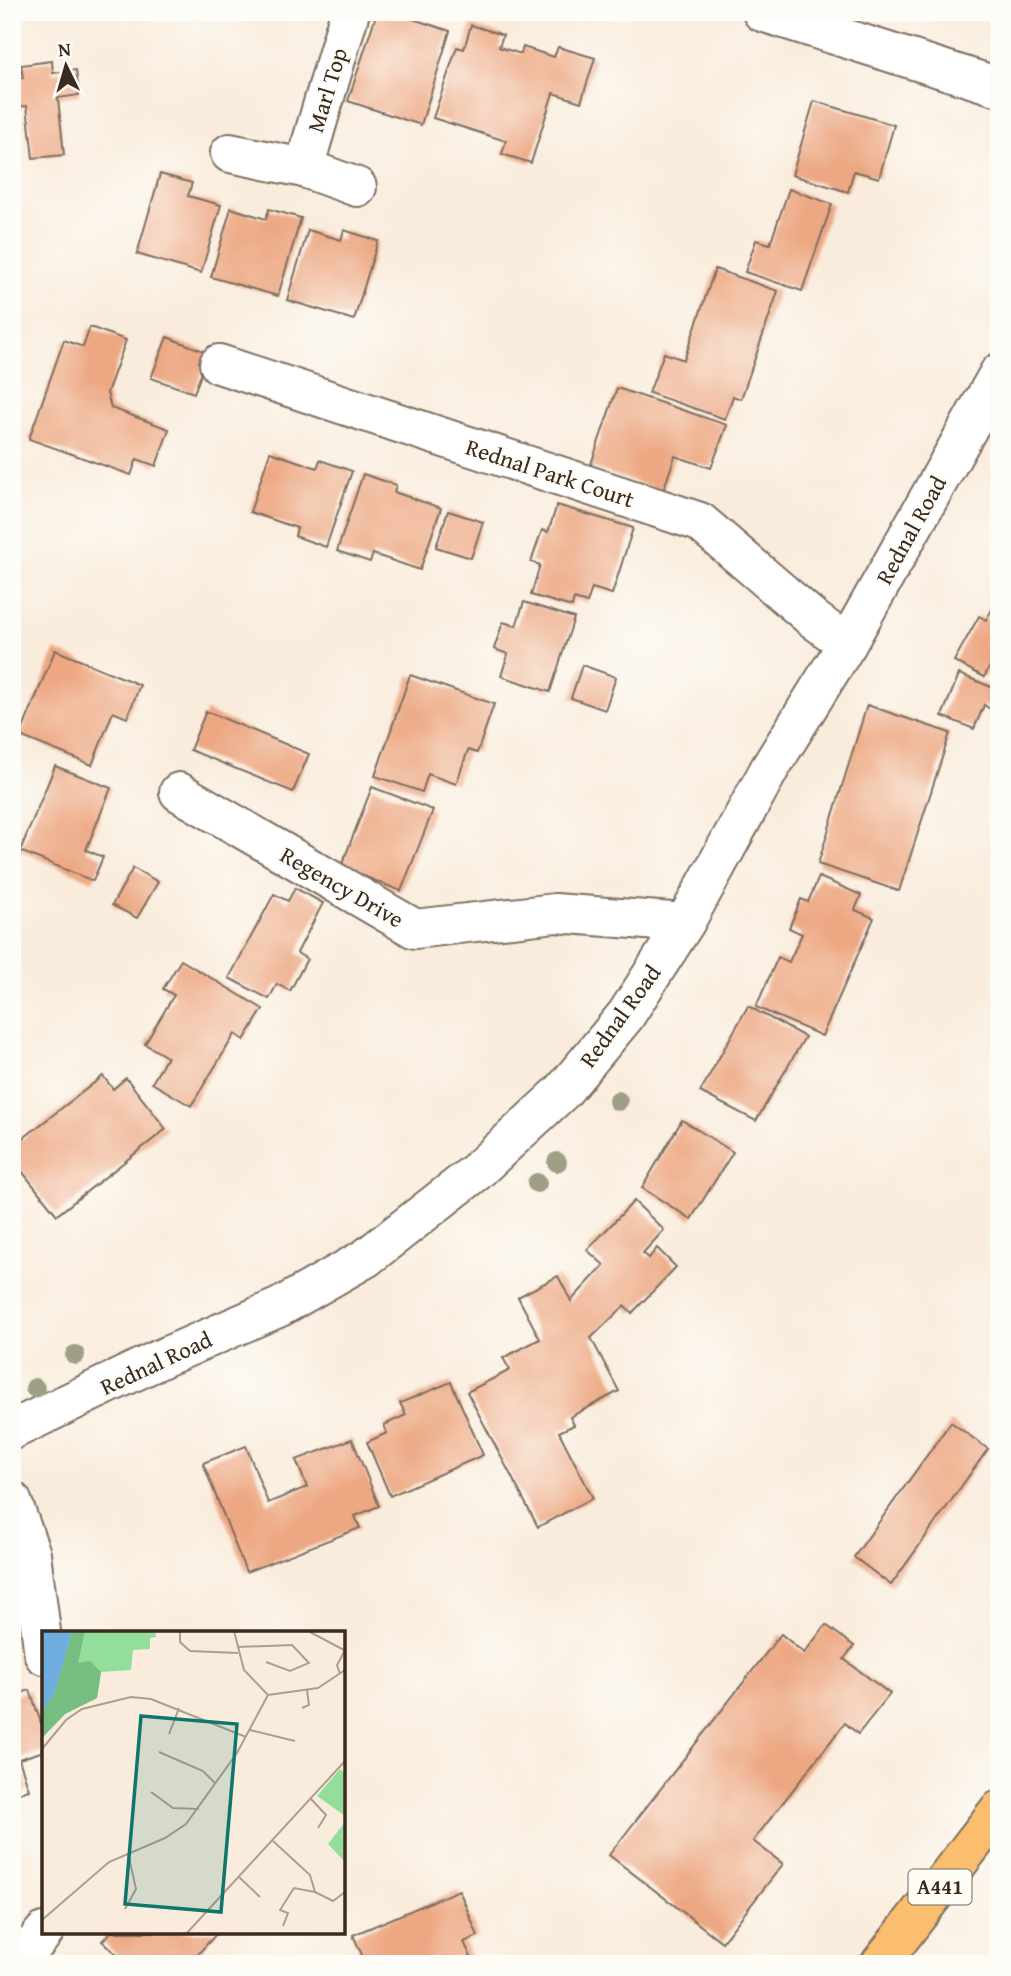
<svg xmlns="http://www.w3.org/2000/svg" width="1011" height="1976" font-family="'Gentium Book Plus',serif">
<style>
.building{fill:#eda883}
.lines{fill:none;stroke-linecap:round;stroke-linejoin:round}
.minor-casing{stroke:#7e6e60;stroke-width:42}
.tertiary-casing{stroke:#7e6e60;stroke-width:42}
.trunk-casing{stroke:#7e6e60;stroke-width:42}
.minor{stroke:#fff;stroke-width:38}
.tertiary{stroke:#fff;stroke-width:38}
.trunk{stroke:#fbbd6e;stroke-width:38}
.tree{fill:#9f9f88}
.labels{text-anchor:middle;stroke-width:5;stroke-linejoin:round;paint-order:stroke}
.shield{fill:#fdfcf7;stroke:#75695f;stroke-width:2}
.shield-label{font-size:21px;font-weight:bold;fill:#3b2a1e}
.street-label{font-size:23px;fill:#3b2a1e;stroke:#fdfcf7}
.inset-road{fill:none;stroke:#ad9e90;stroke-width:2}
.view{fill:#0f766e;fill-opacity:0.15;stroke:#0f766e;stroke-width:3.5}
.inset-edge{fill:none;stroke:#3b2a1e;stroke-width:3.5}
</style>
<rect width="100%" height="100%" fill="#fdfcf7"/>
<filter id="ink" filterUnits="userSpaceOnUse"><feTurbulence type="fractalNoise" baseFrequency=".0143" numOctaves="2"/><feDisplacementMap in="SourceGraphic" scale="14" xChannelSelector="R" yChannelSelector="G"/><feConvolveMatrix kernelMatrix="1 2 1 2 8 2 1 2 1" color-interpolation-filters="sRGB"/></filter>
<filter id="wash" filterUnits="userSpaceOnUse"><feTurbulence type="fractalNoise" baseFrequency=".00686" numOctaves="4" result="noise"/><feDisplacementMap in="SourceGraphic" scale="28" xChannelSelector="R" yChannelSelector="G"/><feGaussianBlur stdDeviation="1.57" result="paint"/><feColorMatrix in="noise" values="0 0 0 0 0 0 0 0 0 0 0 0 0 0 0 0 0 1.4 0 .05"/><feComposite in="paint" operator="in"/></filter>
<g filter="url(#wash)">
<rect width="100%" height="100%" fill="#f9ecdc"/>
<g id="blocks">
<g class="building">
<path d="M 377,12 L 391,12 L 450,31 L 421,125 L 348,101 Z"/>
<path d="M 471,25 L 503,35 L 499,47 L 521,54 L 523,47 L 554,57 L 558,47 L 595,58 L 581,102 L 553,93 L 531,163 L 502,154 L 506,141 L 433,118 L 457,47 L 464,49 Z"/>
<path d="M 52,61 L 53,73 L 76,70 L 79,95 L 58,98 L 64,155 L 33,158 L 27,106 L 12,107 L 12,79 L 23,78 L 21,65 Z"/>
<path d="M 814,101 L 894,125 L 879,178 L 854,171 L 848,192 L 792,175 Z"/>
<path d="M 160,174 L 192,183 L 188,196 L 221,205 L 201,273 L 137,254 Z"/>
<path d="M 789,189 L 832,204 L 802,291 L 745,272 L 756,240 L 770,244 Z"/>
<path d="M 231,208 L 266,219 L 269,209 L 301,218 L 278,296 L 211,277 Z"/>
<path d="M 308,230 L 341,240 L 344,230 L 378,241 L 354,320 L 287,300 Z"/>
<path d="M 715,269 L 778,291 L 741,399 L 733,396 L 725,419 L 649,393 L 664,353 L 684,360 Z"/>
<path d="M 90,327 L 126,340 L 107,393 L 111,408 L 169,429 L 156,466 L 137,459 L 131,475 L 29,439 L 64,340 L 83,347 Z"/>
<path d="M 167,337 L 209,353 L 194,393 L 151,378 Z"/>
<path d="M 617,388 L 727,425 L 711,468 L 675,456 L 663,491 L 590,467 Z"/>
<path d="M 270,452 L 317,468 L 320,460 L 352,471 L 326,547 L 295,536 L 297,528 L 250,512 Z"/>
<path d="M 363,474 L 396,485 L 394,492 L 441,508 L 420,570 L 373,554 L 370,562 L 337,551 Z"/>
<path d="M 557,505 L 633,528 L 612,594 L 592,588 L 587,603 L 574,599 L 572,607 L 531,595 L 540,565 L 531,562 L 542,530 L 548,532 Z"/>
<path d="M 448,511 L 483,522 L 471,558 L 436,547 Z"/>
<path d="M 999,597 L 999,651 L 984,677 L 954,661 L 979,616 L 986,620 Z"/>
<path d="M 524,602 L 574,618 L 550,692 L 501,676 L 508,654 L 494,649 L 503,622 L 516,626 Z"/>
<path d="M 55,650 L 140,685 L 127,718 L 113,712 L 92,765 L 20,736 Z"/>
<path d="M 582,665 L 616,677 L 605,710 L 571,698 Z"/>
<path d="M 959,674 L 999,690 L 999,697 L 992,710 L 984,705 L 974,729 L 942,716 Z"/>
<path d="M 410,675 L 494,704 L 477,753 L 468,750 L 456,784 L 428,774 L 422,792 L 375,776 Z"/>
<path d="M 867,705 L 950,733 L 899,891 L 818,864 Z"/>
<path d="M 206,711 L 309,754 L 293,792 L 190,750 Z"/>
<path d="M 55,766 L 111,788 L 86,850 L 103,857 L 93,881 L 20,851 Z"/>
<path d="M 372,787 L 433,810 L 401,891 L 341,867 Z"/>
<path d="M 133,868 L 158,882 L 137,918 L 112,905 Z"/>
<path d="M 819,877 L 861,895 L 855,910 L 874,918 L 822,1036 L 756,1007 L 778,957 L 789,962 L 802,934 L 789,928 L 801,899 L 808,902 Z"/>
<path d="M 295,888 L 323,903 L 297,953 L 307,959 L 290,991 L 277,984 L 269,999 L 229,978 L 274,894 L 288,901 Z"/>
<path d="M 181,960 L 263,1009 L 244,1040 L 235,1034 L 191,1106 L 152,1083 L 167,1057 L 145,1044 L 174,995 L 163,989 Z"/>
<path d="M 748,1006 L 805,1037 L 756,1121 L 700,1092 Z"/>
<path d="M 103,1076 L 113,1089 L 126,1078 L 166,1129 L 57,1215 L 12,1159 L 12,1147 Z"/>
<path d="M 682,1120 L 733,1152 L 691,1219 L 642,1188 Z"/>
<path d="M 634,1201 L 664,1230 L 643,1253 L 649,1258 L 657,1248 L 676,1267 L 632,1313 L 624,1306 L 591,1338 L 619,1391 L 570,1417 L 574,1425 L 559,1432 L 593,1498 L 538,1527 L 467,1392 L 510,1370 L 503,1358 L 540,1339 L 518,1297 L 558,1276 L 571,1301 L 604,1265 L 587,1250 Z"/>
<path d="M 451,1382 L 483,1455 L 390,1496 L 367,1442 L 387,1433 L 384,1425 L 406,1415 L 400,1403 Z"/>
<path d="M 951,1422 L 988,1449 L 891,1585 L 854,1557 Z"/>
<path d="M 352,1439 L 379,1506 L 355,1516 L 360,1528 L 246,1572 L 203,1463 L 246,1446 L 268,1503 L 307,1487 L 296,1460 Z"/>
<path d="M 826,1625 L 854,1646 L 844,1659 L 890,1694 L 858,1734 L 845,1723 L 753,1841 L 783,1864 L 722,1942 L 609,1855 L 781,1634 L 804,1653 Z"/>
<path d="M 30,1690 L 44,1732 L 44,1751 L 19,1759 L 29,1790 L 12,1795 L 12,1696 Z"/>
<path d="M 459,1890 L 478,1936 L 464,1942 L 473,1961 L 467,1964 L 438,1964 L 435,1958 L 420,1964 L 366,1964 L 353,1935 Z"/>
<path d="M 111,1932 L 218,1932 L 189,1964 L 127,1964 L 102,1941 Z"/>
</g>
</g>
</g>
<g filter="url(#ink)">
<use href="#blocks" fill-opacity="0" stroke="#7e6e60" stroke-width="2"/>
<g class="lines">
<g class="minor-casing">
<g id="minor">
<path d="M 762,12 L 999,87"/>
<path d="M 230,153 L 304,168 L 357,187"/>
<path d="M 304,168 L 350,12"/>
<path d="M 219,364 L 700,522 L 812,618 L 847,644"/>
<path d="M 179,792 L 415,929 L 555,913 L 685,923"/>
<path d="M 12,1501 L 31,1554 L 44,1655"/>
<path d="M 18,1964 L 44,1932"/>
</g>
</g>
<g class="tertiary-casing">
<path id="tertiary" d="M 12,1430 L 160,1359 L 280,1307 L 366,1258 L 476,1172 L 563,1091 L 626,1015 L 685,923 L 770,768 L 847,644 L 999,373"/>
</g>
<g class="trunk-casing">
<path id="trunk" d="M 880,1964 L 999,1810"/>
</g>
<use href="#minor" class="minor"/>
<use href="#tertiary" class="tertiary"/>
<use href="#trunk" class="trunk"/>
</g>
<g class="tree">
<circle cx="618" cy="1101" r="10"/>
<circle cx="557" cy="1162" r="10"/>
<circle cx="537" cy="1183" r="10"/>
<circle cx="75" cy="1355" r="10"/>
<circle cx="35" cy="1388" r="10"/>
</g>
</g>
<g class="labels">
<rect class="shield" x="908.5" y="1869.5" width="63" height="35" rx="5"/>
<g class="shield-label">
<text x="940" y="1894">A441</text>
</g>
<g class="street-label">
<text transform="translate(327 90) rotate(-73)" y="8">Marl Top</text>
<text transform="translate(550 473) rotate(18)" y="8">Rednal Park Court</text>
<text transform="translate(911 530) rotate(-61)" y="8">Rednal Road</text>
<text transform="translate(342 887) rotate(30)" y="8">Regency Drive</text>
<text transform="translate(620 1016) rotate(-54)" y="8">Rednal Road</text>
<text transform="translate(156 1363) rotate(-25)" y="8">Rednal Road</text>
</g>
</g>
<g transform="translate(42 1631)">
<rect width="303" height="303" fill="#f9ecdc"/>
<path d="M 0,0 L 113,0 L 114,6 L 108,7 L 108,18 L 91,19 L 89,39 L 59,41 L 55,67 L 23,83 L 0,107 ZM 298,138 L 303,142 L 303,185 L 275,165 ZM 303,191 L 303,231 L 286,213 Z" fill="#93de9a"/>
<path d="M 30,0 L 43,0 L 36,32 L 48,30 L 59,41 L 55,67 L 23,83 L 0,107 L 0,82 L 13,60 Z" fill="#76bd82"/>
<path d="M 0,0 L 30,0 L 13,60 L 0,82 Z" fill="#6fade1"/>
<path class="inset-road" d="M 138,0 L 138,11 L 148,20 L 196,22M 192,0 L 202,39 L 226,64M 268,1 L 302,19M 195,16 L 250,14 L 267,32 L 248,40 L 224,31M 298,43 L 295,34 L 303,19M 226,64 L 276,57 L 303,39M 260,77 L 267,74 L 265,59M 208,99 L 253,110M 127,103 L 137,77M 0,118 L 24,89 L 40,78 L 89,66 L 109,68 L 204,106M 117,121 L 161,140 L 174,153M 109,161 L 131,177 L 157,178M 269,168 L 284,184 L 276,197M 231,210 L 268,244 L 273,261 L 291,270 L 303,261M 197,246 L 218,266M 83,278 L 94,258 L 86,222M 0,289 L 67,231 L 123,207 L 144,193 L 195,122 L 226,64M 241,295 L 246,282 L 238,279 L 252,257 L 273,261M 144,303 L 303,130"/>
<path class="view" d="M 99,85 L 195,93 L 179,281 L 83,273 Z"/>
<rect width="303" height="303" class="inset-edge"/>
</g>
<rect width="1011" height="1976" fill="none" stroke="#fdfcf7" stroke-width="42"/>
<g transform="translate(66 66) rotate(355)" stroke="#fdfcf7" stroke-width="5" paint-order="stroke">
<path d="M0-5L12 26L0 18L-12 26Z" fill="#3b2a1e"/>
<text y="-10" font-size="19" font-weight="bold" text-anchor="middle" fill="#3b2a1e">N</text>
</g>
</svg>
